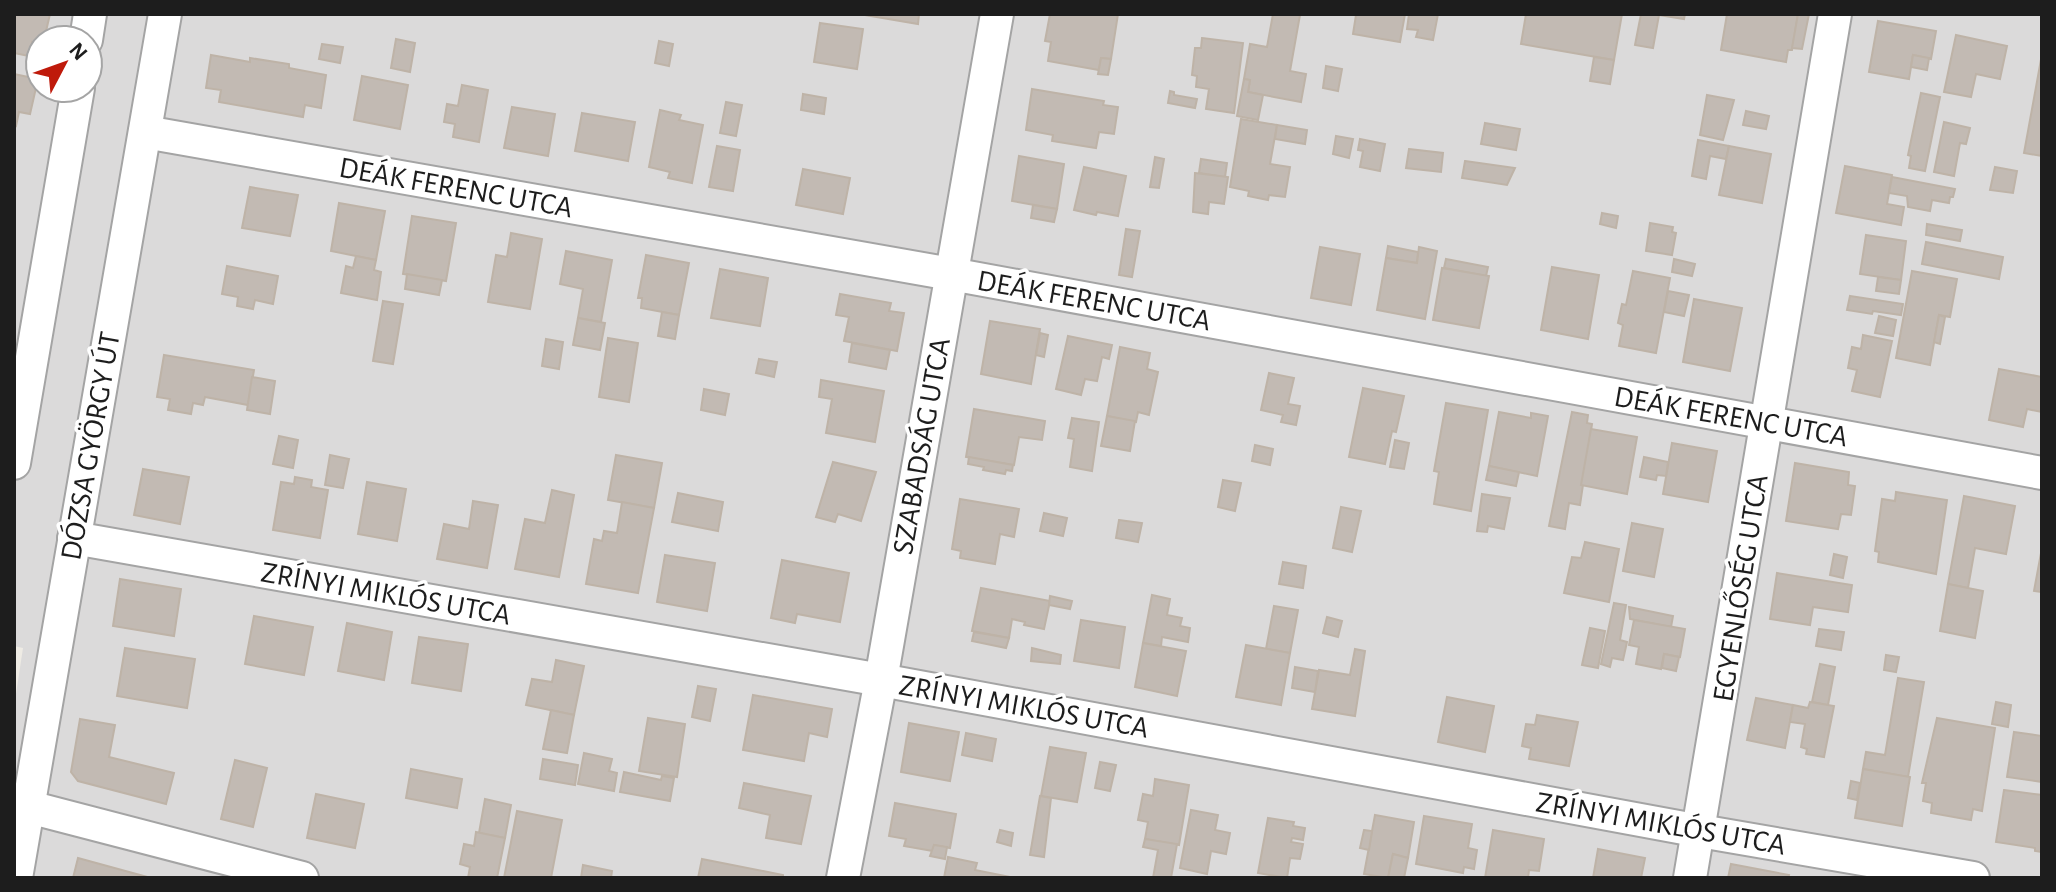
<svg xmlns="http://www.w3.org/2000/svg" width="2056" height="892" font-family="'Alegreya Sans',sans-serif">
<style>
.residential{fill:#dbdada;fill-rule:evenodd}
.building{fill:#c2bab3;stroke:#beb3a7;stroke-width:2}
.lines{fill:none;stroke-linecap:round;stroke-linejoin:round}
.minor-casing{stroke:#a4a4a4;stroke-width:36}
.minor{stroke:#fff;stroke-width:32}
.labels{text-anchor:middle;stroke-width:7;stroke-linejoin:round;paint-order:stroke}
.street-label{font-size:30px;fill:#1d1d1d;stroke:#fff}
</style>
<rect width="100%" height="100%" fill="#eeebe4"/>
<path class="residential" d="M 14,14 L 2042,14 L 2042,878 L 14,878 L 14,707 L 23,648 L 14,646 ZM 40,40 L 88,40 L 88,88 L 40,88 Z"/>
<g class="building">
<path d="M 14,14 L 50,14 L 44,40 L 40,40 L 40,44 L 32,42 L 29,56 L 14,53 Z"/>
<path d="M 859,14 L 919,14 L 918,24 Z"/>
<path d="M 1050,14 L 1118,14 L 1111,59 L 1101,58 L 1099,70 L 1048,61 L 1051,42 L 1045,41 Z"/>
<path d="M 1273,14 L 1300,15 L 1290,71 L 1306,74 L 1301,102 L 1248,92 L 1250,80 L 1244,79 L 1250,44 L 1267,47 Z"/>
<path d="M 1351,14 L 1405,14 L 1400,42 L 1353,34 L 1356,15 Z"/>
<path d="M 1409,14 L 1438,14 L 1433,40 L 1416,37 L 1418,30 L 1407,29 Z"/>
<path d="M 1526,14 L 1622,14 L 1614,60 L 1521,44 Z"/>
<path d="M 1641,14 L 1685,14 L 1684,19 L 1659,15 L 1653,48 L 1635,45 Z"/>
<path d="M 1727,14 L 1798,14 L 1792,50 L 1788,50 L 1786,62 L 1721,50 Z"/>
<path d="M 1798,14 L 1809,14 L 1802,49 L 1792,48 Z"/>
<path d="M 1878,21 L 1936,31 L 1931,59 L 1913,55 L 1909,79 L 1869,72 Z"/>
<path d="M 820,23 L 863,29 L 857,69 L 814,62 Z"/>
<path d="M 1956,35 L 2007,46 L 2000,79 L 1976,74 L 1971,97 L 1944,92 Z"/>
<path d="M 1202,38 L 1243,43 L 1234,113 L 1206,109 L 1209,89 L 1196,87 L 1197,76 L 1192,75 L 1195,48 L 1201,48 Z"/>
<path d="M 396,39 L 415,43 L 410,72 L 391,68 Z"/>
<path d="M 659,41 L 673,44 L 669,66 L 655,63 Z"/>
<path d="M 322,44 L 343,47 L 340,63 L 319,59 Z"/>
<path d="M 2042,54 L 2042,156 L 2024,153 Z"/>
<path d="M 211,55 L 250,62 L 250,58 L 289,64 L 289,68 L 326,75 L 321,108 L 305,105 L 303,117 L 219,102 L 221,90 L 206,88 Z"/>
<path d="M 1913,55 L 1929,58 L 1927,70 L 1911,67 Z"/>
<path d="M 1594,57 L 1614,60 L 1610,84 L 1590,81 Z"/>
<path d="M 1101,58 L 1111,59 L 1108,75 L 1098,74 Z"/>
<path d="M 1326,66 L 1342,69 L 1338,91 L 1323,88 Z"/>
<path d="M 14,74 L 38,79 L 30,114 L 19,112 L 16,126 L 14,125 Z"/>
<path d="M 362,76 L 408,85 L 400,129 L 354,120 Z"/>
<path d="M 1244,79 L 1250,80 L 1248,92 L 1263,95 L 1258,120 L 1237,116 Z"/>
<path d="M 462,85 L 488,90 L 479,142 L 453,137 L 455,124 L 444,122 L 447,104 L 458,106 Z"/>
<path d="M 1032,89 L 1104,101 L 1103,105 L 1118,107 L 1114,134 L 1099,132 L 1096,148 L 1052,141 L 1053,135 L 1026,130 Z"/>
<path d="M 1170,91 L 1174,92 L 1174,95 L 1197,99 L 1195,108 L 1168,103 Z"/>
<path d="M 1921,93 L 1940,97 L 1925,171 L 1909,168 L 1911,156 L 1908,155 Z"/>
<path d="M 803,94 L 826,98 L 824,114 L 801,110 Z"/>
<path d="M 1707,95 L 1734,100 L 1723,140 L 1700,135 Z"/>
<path d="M 726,102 L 742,105 L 736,136 L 720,133 Z"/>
<path d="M 512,107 L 555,114 L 548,156 L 504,148 Z"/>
<path d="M 660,110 L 681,115 L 679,120 L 703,125 L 692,183 L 668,178 L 670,172 L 649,167 Z"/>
<path d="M 1746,111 L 1769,116 L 1766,129 L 1743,125 Z"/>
<path d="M 582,113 L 635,122 L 628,161 L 575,151 Z"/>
<path d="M 1241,119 L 1277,125 L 1270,164 L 1290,167 L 1285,197 L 1269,195 L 1268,200 L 1248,196 L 1249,191 L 1230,187 Z"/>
<path d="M 1944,122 L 1970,128 L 1966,144 L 1960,143 L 1954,176 L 1934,172 Z"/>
<path d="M 1485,123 L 1520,129 L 1516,150 L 1481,144 Z"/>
<path d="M 1277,125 L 1307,130 L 1305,144 L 1275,139 Z"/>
<path d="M 1336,136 L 1353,139 L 1349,158 L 1333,154 Z"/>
<path d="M 1360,139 L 1385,144 L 1380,171 L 1360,167 L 1363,151 L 1358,150 Z"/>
<path d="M 1698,140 L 1729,146 L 1726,159 L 1710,156 L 1706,179 L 1692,176 Z"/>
<path d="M 717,146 L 740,150 L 733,191 L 709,187 Z"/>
<path d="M 1729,146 L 1771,154 L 1762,203 L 1719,195 Z"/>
<path d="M 1409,149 L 1443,153 L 1441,172 L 1406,168 Z"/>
<path d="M 1019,156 L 1064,164 L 1057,209 L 1012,201 Z"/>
<path d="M 1155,157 L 1164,159 L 1159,188 L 1150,187 Z"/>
<path d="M 1201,159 L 1227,163 L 1225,177 L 1199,173 Z"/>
<path d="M 1465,161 L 1515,168 L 1507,185 L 1462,178 Z"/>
<path d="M 1845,166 L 1892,175 L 1887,204 L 1904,207 L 1901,225 L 1836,213 Z"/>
<path d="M 1084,167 L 1126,176 L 1118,216 L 1097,212 L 1096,215 L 1074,210 Z"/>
<path d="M 1995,167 L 2017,171 L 2013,193 L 1990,190 Z"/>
<path d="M 803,169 L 850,178 L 843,214 L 796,205 Z"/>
<path d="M 1195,173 L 1228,177 L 1224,204 L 1209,202 L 1208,214 L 1193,212 Z"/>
<path d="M 1892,177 L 1955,189 L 1953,197 L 1950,197 L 1949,203 L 1932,200 L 1930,211 L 1908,207 L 1907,196 L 1889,193 Z"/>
<path d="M 250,187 L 298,195 L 290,236 L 242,228 Z"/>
<path d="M 339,203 L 385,211 L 376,260 L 331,251 Z"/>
<path d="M 1033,205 L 1057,209 L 1054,222 L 1031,218 Z"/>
<path d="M 1602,213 L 1618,216 L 1616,228 L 1600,224 Z"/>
<path d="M 412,216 L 456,223 L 446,281 L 403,274 Z"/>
<path d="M 1650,223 L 1673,227 L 1672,232 L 1676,233 L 1672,255 L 1646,251 Z"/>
<path d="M 1927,224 L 1962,230 L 1960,241 L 1926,235 Z"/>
<path d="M 1126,229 L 1140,231 L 1132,277 L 1119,275 Z"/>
<path d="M 511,233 L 542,239 L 530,309 L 488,302 L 496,255 L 507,257 Z"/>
<path d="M 1866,235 L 1906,241 L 1901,280 L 1860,274 Z"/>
<path d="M 1926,242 L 2003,257 L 1999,279 L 1922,264 Z"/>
<path d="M 1388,246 L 1418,252 L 1417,263 L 1386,258 Z"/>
<path d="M 1320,247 L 1360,254 L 1351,305 L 1311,298 Z"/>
<path d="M 1419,247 L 1437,251 L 1425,319 L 1377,310 L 1386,258 L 1417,263 Z"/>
<path d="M 566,251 L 612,260 L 601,322 L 578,318 L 583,289 L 560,284 Z"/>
<path d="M 646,255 L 689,263 L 679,315 L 641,308 L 642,298 L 638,298 Z"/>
<path d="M 356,256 L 376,260 L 374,270 L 381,272 L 377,300 L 341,293 L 346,266 L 353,268 Z"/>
<path d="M 1446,259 L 1488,267 L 1486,276 L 1444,268 Z"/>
<path d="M 1674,259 L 1695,264 L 1692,276 L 1672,272 Z"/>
<path d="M 227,266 L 278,276 L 273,304 L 255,300 L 253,309 L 237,306 L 238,297 L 222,294 Z"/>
<path d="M 1552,267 L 1599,275 L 1588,339 L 1541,330 Z"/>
<path d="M 1442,268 L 1489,276 L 1479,328 L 1433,320 Z"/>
<path d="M 720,269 L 768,278 L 760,326 L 711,318 Z"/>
<path d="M 1633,271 L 1670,278 L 1656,353 L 1619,346 L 1623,325 L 1618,323 L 1622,304 L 1626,305 Z"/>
<path d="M 1912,271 L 1957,279 L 1950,317 L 1939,315 L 1930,365 L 1896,358 Z"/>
<path d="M 407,274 L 442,280 L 439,295 L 405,289 Z"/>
<path d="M 1878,277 L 1901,280 L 1899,294 L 1876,291 Z"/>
<path d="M 1668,291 L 1689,295 L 1684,316 L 1664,312 Z"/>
<path d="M 840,294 L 891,303 L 889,311 L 904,313 L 897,351 L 844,341 L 849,317 L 836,315 Z"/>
<path d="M 1850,296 L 1903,304 L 1901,315 L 1873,311 L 1872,314 L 1847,310 Z"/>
<path d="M 1694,299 L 1742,308 L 1730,371 L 1683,362 Z"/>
<path d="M 383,301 L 403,304 L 393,364 L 373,361 Z"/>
<path d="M 662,312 L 679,315 L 675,339 L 658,336 Z"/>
<path d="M 1939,315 L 1945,317 L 1940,344 L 1934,342 Z"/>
<path d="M 1879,316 L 1896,320 L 1893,336 L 1875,333 Z"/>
<path d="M 578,318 L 605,323 L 600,350 L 573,345 Z"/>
<path d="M 990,321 L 1040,329 L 1031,384 L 981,374 Z"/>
<path d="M 1040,333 L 1048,335 L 1044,357 L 1036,355 Z"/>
<path d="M 1863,335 L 1892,341 L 1880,397 L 1852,391 L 1857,370 L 1848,368 L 1852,347 L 1861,349 Z"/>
<path d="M 1068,336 L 1112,345 L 1109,359 L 1102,357 L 1097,381 L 1085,379 L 1081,395 L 1056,389 Z"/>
<path d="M 608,338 L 638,343 L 629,402 L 599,397 Z"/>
<path d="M 546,339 L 563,342 L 559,369 L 542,366 Z"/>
<path d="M 852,343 L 890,350 L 886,369 L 849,362 Z"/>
<path d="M 1120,347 L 1150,353 L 1147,369 L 1158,372 L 1149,415 L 1138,412 L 1136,422 L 1107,416 Z"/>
<path d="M 164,355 L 254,370 L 248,405 L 205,397 L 203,405 L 193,403 L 191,414 L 168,410 L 170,399 L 157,397 Z"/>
<path d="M 759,359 L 777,362 L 774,377 L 756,373 Z"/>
<path d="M 1999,369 L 2042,377 L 2042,412 L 2027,409 L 2023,427 L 1989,420 Z"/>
<path d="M 1269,373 L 1294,378 L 1288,404 L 1300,406 L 1296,425 L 1281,422 L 1283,415 L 1261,410 Z"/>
<path d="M 252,377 L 275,381 L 270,414 L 247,410 Z"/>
<path d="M 821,380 L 884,391 L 875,442 L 826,433 L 832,399 L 819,397 Z"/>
<path d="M 1363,388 L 1404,396 L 1396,432 L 1392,431 L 1385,464 L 1349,457 Z"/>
<path d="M 704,389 L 729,394 L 725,415 L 701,410 Z"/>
<path d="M 1446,403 L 1488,410 L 1471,511 L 1434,504 L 1439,472 L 1434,471 Z"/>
<path d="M 974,409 L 1045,421 L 1042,440 L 1019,437 L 1014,465 L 966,457 Z"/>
<path d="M 1499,412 L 1531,418 L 1531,413 L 1548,416 L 1537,476 L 1489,466 Z"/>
<path d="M 1572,412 L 1588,415 L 1587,423 L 1592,424 L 1580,505 L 1569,503 L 1565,529 L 1549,526 Z"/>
<path d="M 1107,416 L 1135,421 L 1130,451 L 1101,446 Z"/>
<path d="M 1072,418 L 1099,422 L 1092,471 L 1070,467 L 1074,439 L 1068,438 Z"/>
<path d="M 1591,429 L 1637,437 L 1627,494 L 1581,485 Z"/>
<path d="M 279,436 L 298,440 L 293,468 L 273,464 Z"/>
<path d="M 1395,440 L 1409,443 L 1404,469 L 1390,467 Z"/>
<path d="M 1672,443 L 1717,451 L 1708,502 L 1663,494 Z"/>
<path d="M 1255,445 L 1273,449 L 1270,465 L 1252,461 Z"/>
<path d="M 330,455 L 349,459 L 343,488 L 325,485 Z"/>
<path d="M 616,455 L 662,463 L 654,508 L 608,500 Z"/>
<path d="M 969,457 L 1013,465 L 1012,471 L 1006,470 L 1005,474 L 983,470 L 984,467 L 968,464 Z"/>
<path d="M 1644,457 L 1668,462 L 1666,476 L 1657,475 L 1656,480 L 1640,477 Z"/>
<path d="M 833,462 L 876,472 L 861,521 L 838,514 L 835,522 L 816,517 Z"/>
<path d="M 1795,463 L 1849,472 L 1848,485 L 1855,486 L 1851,515 L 1841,514 L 1838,529 L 1786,521 Z"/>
<path d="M 1489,466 L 1519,472 L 1516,486 L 1486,480 Z"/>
<path d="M 143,469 L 189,477 L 180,524 L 134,515 Z"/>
<path d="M 295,477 L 312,480 L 311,487 L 328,490 L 320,538 L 273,530 L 281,482 L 294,484 Z"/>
<path d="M 1223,480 L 1241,483 L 1235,511 L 1218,507 Z"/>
<path d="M 367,482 L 406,489 L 397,541 L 358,534 Z"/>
<path d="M 552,490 L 574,495 L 559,577 L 515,569 L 525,519 L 545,523 Z"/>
<path d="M 1896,492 L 1947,500 L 1936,574 L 1878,562 L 1879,552 L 1875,551 L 1882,499 L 1895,501 Z"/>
<path d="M 678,493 L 723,502 L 718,531 L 672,522 Z"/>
<path d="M 1482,494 L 1510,498 L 1504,529 L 1488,526 L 1487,532 L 1477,531 Z"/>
<path d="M 1964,496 L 2015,506 L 2006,554 L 1975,548 L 1968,588 L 1948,584 Z"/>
<path d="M 960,499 L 1019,509 L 1014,537 L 1000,534 L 995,564 L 960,558 L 961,551 L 952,549 Z"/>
<path d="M 473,501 L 498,505 L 487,568 L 437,559 L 444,524 L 469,529 Z"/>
<path d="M 622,502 L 654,508 L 638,593 L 586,584 L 594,539 L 602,541 L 604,531 L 617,533 Z"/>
<path d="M 1341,507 L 1361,511 L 1352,552 L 1333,548 Z"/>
<path d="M 1044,513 L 1067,518 L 1063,536 L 1040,531 Z"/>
<path d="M 1119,520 L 1142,523 L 1138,542 L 1116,538 Z"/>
<path d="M 1632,523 L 1663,529 L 1654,577 L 1623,571 Z"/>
<path d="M 1585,542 L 1619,549 L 1609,602 L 1564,593 L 1572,557 L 1581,558 Z"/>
<path d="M 2041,553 L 2042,553 L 2042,592 L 2034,591 Z"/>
<path d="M 1834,554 L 1847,557 L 1843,578 L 1830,575 Z"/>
<path d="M 665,555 L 715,563 L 707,611 L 657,602 Z"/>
<path d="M 782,560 L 849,573 L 840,622 L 797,614 L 795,623 L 771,618 Z"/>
<path d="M 1283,562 L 1306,566 L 1303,588 L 1279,584 Z"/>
<path d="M 1777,573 L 1852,585 L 1848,612 L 1813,607 L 1810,625 L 1770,619 Z"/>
<path d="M 120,579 L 181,589 L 174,636 L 113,626 Z"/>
<path d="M 1948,584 L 1983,591 L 1975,638 L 1940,631 Z"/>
<path d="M 981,588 L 1050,601 L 1044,629 L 1024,625 L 1025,622 L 1012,619 L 1009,638 L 972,631 Z"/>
<path d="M 1152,595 L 1170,599 L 1167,615 L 1182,618 L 1180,626 L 1190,628 L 1188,642 L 1162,637 L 1161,646 L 1143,643 Z"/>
<path d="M 1050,596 L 1072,601 L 1070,609 L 1049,605 Z"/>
<path d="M 1614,603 L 1626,605 L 1620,640 L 1627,642 L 1623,660 L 1612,658 L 1610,667 L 1601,664 Z"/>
<path d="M 1274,606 L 1298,610 L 1290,653 L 1266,649 Z"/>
<path d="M 1629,607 L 1673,616 L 1671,627 L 1630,619 Z"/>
<path d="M 254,616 L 313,627 L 304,675 L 245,664 Z"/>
<path d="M 1327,617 L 1342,621 L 1338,637 L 1323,633 Z"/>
<path d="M 1081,620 L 1125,627 L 1119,668 L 1074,661 Z"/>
<path d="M 1634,620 L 1685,629 L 1680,657 L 1664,654 L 1661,669 L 1636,664 L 1639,647 L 1629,645 Z"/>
<path d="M 347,623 L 392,632 L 384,680 L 338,671 Z"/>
<path d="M 1590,628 L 1605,631 L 1598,668 L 1582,665 Z"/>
<path d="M 1819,629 L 1844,632 L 1841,650 L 1816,646 Z"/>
<path d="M 974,632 L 1009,638 L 1006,648 L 972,641 Z"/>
<path d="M 419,637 L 468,644 L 461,691 L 412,683 Z"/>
<path d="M 1143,643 L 1186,651 L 1177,696 L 1135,687 Z"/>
<path d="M 1246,645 L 1290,653 L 1281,705 L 1236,697 Z"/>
<path d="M 125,648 L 195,659 L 187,708 L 117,696 Z"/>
<path d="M 1032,648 L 1061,655 L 1060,664 L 1031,661 Z"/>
<path d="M 1355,649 L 1365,651 L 1355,716 L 1312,709 L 1319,670 L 1350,675 Z"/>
<path d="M 1664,654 L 1679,657 L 1676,671 L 1662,668 Z"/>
<path d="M 1886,655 L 1899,657 L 1896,672 L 1884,670 Z"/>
<path d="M 556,660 L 584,666 L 574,715 L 526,705 L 532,679 L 552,682 Z"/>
<path d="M 1820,664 L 1835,667 L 1828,705 L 1812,702 Z"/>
<path d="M 1295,667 L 1318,671 L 1315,692 L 1292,688 Z"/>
<path d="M 1898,678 L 1924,682 L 1908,777 L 1863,769 L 1866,752 L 1885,755 Z"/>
<path d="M 698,686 L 716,689 L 710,721 L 692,717 Z"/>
<path d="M 753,695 L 832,709 L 827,737 L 809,733 L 804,761 L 743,750 Z"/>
<path d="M 1447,697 L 1494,706 L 1485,752 L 1438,742 Z"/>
<path d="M 1756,698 L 1793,705 L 1785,748 L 1747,740 Z"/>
<path d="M 1810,702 L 1834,706 L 1824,757 L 1806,754 L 1807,749 L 1801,747 L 1805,724 L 1790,722 L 1793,705 L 1808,708 Z"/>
<path d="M 1996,702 L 2011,705 L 2008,727 L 1992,724 Z"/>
<path d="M 551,710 L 574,715 L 567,753 L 543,749 Z"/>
<path d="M 1537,715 L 1578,722 L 1569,766 L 1529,759 L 1531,748 L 1522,746 L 1526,724 L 1535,725 Z"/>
<path d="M 648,718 L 685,724 L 677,777 L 639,771 Z"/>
<path d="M 1937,718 L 1995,728 L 1982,811 L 1973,809 L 1971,820 L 1931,813 L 1932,803 L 1923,801 L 1926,783 L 1922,783 Z"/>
<path d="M 80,719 L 115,725 L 109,757 L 174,773 L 166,804 L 78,781 L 71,772 Z"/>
<path d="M 909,723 L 959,732 L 950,781 L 901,772 Z"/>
<path d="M 2014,732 L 2042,736 L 2042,782 L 2007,777 Z"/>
<path d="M 966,733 L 996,739 L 992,761 L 962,755 Z"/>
<path d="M 1050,747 L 1086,753 L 1077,802 L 1041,796 Z"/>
<path d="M 584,753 L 612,759 L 609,771 L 617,773 L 614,791 L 578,784 Z"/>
<path d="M 543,759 L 578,765 L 575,785 L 540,779 Z"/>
<path d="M 235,760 L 267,768 L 253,827 L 221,819 Z"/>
<path d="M 1100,762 L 1116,765 L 1110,791 L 1095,788 Z"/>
<path d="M 411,769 L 462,779 L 457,808 L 406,798 Z"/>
<path d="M 1863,769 L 1910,777 L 1902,826 L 1855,818 Z"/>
<path d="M 624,772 L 661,780 L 662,776 L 674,778 L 670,801 L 620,792 Z"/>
<path d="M 1155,779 L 1189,785 L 1179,845 L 1145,839 L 1148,822 L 1138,820 L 1143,794 L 1153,796 Z"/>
<path d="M 1851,781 L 1860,783 L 1857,800 L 1848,798 Z"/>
<path d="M 744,783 L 811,796 L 801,844 L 766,838 L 770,815 L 739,808 Z"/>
<path d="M 2004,790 L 2042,795 L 2042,852 L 2035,851 L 2035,848 L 1996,842 Z"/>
<path d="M 316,794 L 364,804 L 355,848 L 307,838 Z"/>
<path d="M 1040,796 L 1051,798 L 1044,857 L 1030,855 Z"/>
<path d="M 485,799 L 511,805 L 505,838 L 479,833 Z"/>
<path d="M 895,803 L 956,814 L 950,848 L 934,845 L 933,851 L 904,846 L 906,839 L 889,836 Z"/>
<path d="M 1191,810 L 1218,815 L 1215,830 L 1230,833 L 1226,854 L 1211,851 L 1207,874 L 1180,868 Z"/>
<path d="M 517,811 L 562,820 L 551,878 L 504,878 Z"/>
<path d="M 1375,815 L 1414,822 L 1408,858 L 1393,854 L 1388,878 L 1364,874 Z"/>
<path d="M 1424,816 L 1472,824 L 1468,848 L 1477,850 L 1474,869 L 1464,867 L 1463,873 L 1416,864 Z"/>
<path d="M 1268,818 L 1294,822 L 1293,826 L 1305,828 L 1303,840 L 1292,838 L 1291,842 L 1303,844 L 1300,859 L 1290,858 L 1287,878 L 1258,873 Z"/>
<path d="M 1000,830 L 1013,833 L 1011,846 L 997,842 Z"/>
<path d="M 1364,830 L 1372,831 L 1369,850 L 1360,848 Z"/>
<path d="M 1493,830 L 1544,839 L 1539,871 L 1529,870 L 1528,878 L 1485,878 Z"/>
<path d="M 476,832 L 505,838 L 497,878 L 468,878 L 470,867 L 460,864 L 464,844 L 474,846 Z"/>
<path d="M 1145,839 L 1177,844 L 1171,878 L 1153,878 L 1158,850 L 1143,847 Z"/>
<path d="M 934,845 L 947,847 L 945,859 L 930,856 Z"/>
<path d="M 1598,849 L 1645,858 L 1641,878 L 1593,878 Z"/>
<path d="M 1393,854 L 1408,858 L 1404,878 L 1388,878 Z"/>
<path d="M 948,857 L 977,863 L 975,870 L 1015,878 L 944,878 Z"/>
<path d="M 78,858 L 151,878 L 73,878 Z"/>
<path d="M 702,859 L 783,875 L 783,878 L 698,878 Z"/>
<path d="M 1731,864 L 1789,875 L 1788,878 L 1728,878 Z"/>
<path d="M 583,865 L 612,871 L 611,878 L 581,878 Z"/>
</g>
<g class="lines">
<g class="minor-casing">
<g id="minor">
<path d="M 86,40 L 90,14"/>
<path d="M 145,132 L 951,274 L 2042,473"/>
<path d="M 14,463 L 78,88"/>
<path d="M 74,538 L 881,680 L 1700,831 L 1973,878"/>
<path d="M 29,807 L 302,878"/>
<path d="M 16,878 L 165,14"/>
<path d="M 843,878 L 881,680 L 997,14"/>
<path d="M 1690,878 L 1835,14"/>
</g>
</g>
<use href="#minor" class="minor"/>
</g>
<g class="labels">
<g class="street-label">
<text transform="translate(456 187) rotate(10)" y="10">DEÁK FERENC UTCA</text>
<text transform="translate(1094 300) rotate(10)" y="10">DEÁK FERENC UTCA</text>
<text transform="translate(1731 416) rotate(10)" y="10">DEÁK FERENC UTCA</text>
<text transform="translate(90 446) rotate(-80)" y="10">DÓZSA GYÖRGY ÚT</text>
<text transform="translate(921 446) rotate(-80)" y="10">SZABADSÁG UTCA</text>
<text transform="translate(1740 588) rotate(-81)" y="10">EGYENLŐSÉG UTCA</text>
<text transform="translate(386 593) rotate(10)" y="10">ZRÍNYI MIKLÓS UTCA</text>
<text transform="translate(1024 706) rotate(10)" y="10">ZRÍNYI MIKLÓS UTCA</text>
<text transform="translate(1661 823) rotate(10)" y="10">ZRÍNYI MIKLÓS UTCA</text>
</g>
</g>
<rect width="2056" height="892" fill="none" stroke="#1d1d1d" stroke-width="32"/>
<g transform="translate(64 64) rotate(49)"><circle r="38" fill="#ffffff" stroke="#a5a5a5" stroke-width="2"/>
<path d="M0-6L14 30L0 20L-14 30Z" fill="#bf1a0b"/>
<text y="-12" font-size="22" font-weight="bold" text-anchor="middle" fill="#1d1d1d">N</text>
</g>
</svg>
